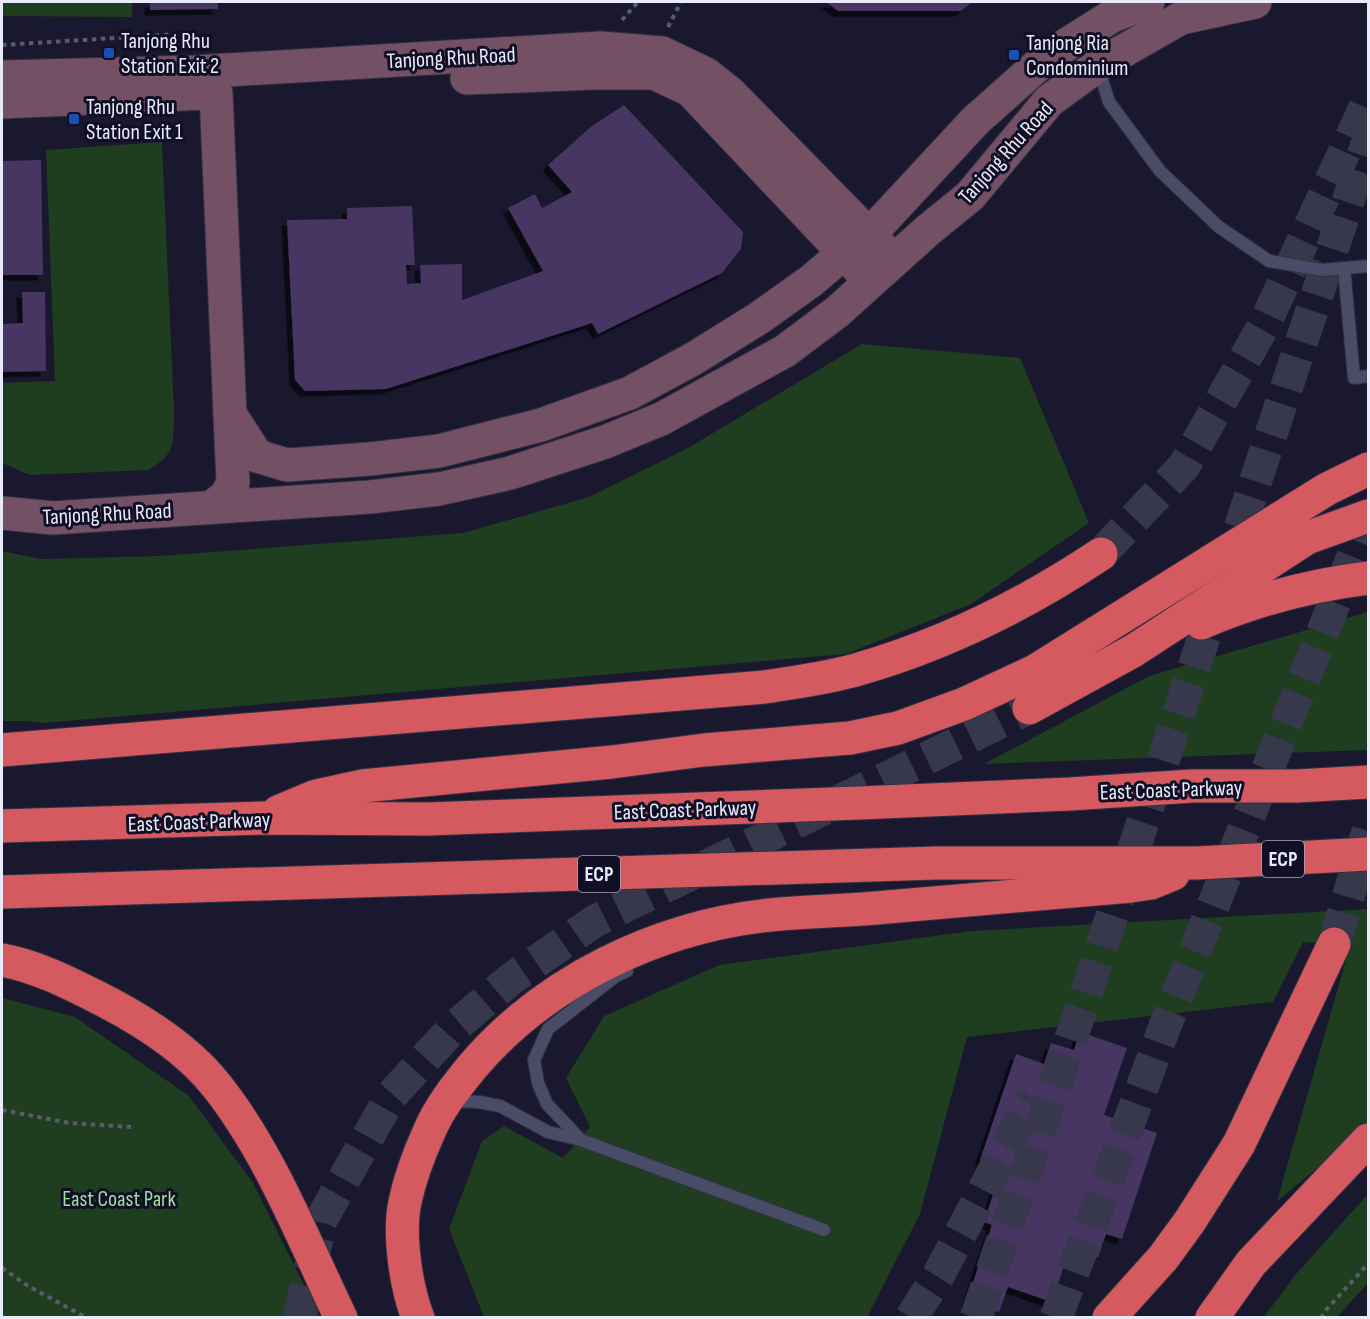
<svg xmlns="http://www.w3.org/2000/svg" width="1370" height="1319" font-family="'Sofia Sans Condensed',sans-serif">
<style>
.green{fill:#1f3d1f}
.building{fill:#473662;filter:url(#shadow)}
.lines{fill:none;stroke-linecap:round;stroke-linejoin:round}
.highway-tunnel{stroke:#38384d;stroke-width:33;stroke-dasharray:33 16;stroke-linecap:butt}
.lane-casing{stroke:#333244;stroke-width:14}
.secondary-casing{stroke:#333244;stroke-width:35}
.highway-casing{stroke:#333244;stroke-width:35}
.path{stroke:#5b5b70;stroke-width:4;stroke-dasharray:4.5 4.5;stroke-linecap:butt}
.lane{stroke:#4a4b66;stroke-width:12}
.secondary{stroke:#745064;stroke-width:33}
.highway{stroke:#d55a60;stroke-width:33}
.transit-dot{fill:#1a4fb4;stroke:#100f25;stroke-width:2}
.labels{text-anchor:middle;stroke-width:6;stroke-linejoin:round;paint-order:stroke}
.shield{fill:#100f25;stroke:#a8a8ba;stroke-width:1.5}
.shield-label{font-size:21px;font-weight:bold;fill:#e9eafa}
.poi-label{font-size:22px;fill:#e9eafa;stroke:#100f25;text-anchor:start}
.street-label{font-size:22px;fill:#e9eafa;stroke:#100f25}
.park-label{font-size:22px;fill:#a0dd9f;stroke:#100f25}
</style>
<defs>
<filter id="shadow"><feDropShadow dx="-5.5" dy="5.5" stdDeviation="0" flood-color="#0009"/></filter>
</defs>
<rect width="100%" height="100%" fill="#19182f"/>
<g class="green">
<path d="M 2,2 L 132,2 L 132,17 L 2,16 Z"/>
<path d="M 162,142 L 174,410 C 173,440 178,454 148,470 L 30,475 L 2,463 L 2,383 L 55,381 L 46,150 Z"/>
<path d="M 862,344 L 1020,358 L 1089,523 L 971,604 L 846,654 L 43,723 L 28,721 L 2,721 L 2,551 L 41,559 L 159,556 L 463,533 L 589,497 L 688,448 Z"/>
<path d="M 1368,612 L 1368,750 L 984,764 L 1149,676 Z"/>
<path d="M 1368,909 L 1368,1127 L 1277,1201 L 1350,946 L 1303,942 L 1273,1002 L 967,1037 L 920,1214 L 867,1317 L 484,1317 L 449,1229 L 482,1141 L 504,1126 L 563,1158 L 590,1127 L 566,1078 L 604,1016 L 719,965 L 971,931 Z"/>
<path d="M 2,998 L 75,1017 L 189,1096 L 253,1183 L 320,1317 L 2,1317 Z"/>
<path d="M 1368,1194 L 1368,1283 L 1337,1317 L 1264,1317 L 1296,1274 Z"/>
</g>
<g class="building">
<path d="M 150,2 L 218,2 L 218,9 L 150,10 Z"/>
<path d="M 826,2 L 972,2 L 961,11 L 838,11 Z"/>
<path d="M 624,105 L 743,232 L 741,249 L 722,273 L 598,334 L 592,323 L 386,389 L 305,391 L 295,380 L 287,220 L 347,219 L 347,208 L 412,206 L 415,265 L 406,265 L 407,284 L 421,283 L 420,265 L 462,264 L 462,300 L 543,271 L 508,208 L 535,194 L 542,208 L 572,192 L 548,165 L 592,126 Z"/>
<path d="M 41,160 L 43,275 L 2,275 L 2,161 Z"/>
<path d="M 22,292 L 45,292 L 46,371 L 2,372 L 2,324 L 23,323 Z"/>
<path d="M 1080,1032 L 1127,1048 L 1104,1115 L 1157,1133 L 1122,1239 L 1106,1234 L 1098,1257 L 1070,1248 L 1052,1302 L 1008,1287 L 999,1312 L 967,1301 L 992,1225 L 984,1222 L 1002,1168 L 980,1160 L 1016,1054 L 1044,1064 L 1051,1043 L 1074,1050 Z"/>
</g>
<g class="lines">
<g class="highway-tunnel">
<path d="M 1101,554 L 1184,466 L 1265,323 L 1368,101"/>
<path d="M 1334,944 L 1368,831"/>
<path d="M 299,1318 L 321,1220 L 391,1096 L 452,1029 L 511,979 L 595,921 L 1029,708"/>
<path d="M 911,1318 L 938,1276 L 1033,1097"/>
<path d="M 976,1318 L 1082,1006 L 1368,141"/>
<path d="M 1056,1318 L 1165,1026 L 1368,519"/>
</g>
<g class="lane-casing">
<g id="lane">
<path d="M 1098,67 L 1109,102 L 1160,171 L 1219,227 L 1269,261 L 1322,270 L 1368,266"/>
<path d="M 1344,268 L 1354,378 L 1368,376"/>
<path d="M 449,1101 L 479,1102 L 500,1106 L 548,1132 L 581,1140 L 824,1230"/>
<path d="M 581,1140 L 547,1104 L 538,1083 L 534,1060 L 548,1029 L 616,976 L 627,971"/>
</g>
</g>
<g class="secondary-casing">
<g id="secondary">
<path d="M 2,77 L 194,72 L 601,48 L 662,53 L 706,74 L 730,93 L 883,249"/>
<path d="M 467,78 L 593,73 L 654,73 L 690,90 L 859,269"/>
<path d="M 2,102 L 206,93"/>
<path d="M 230,414 L 257,456 L 287,465 L 370,459 L 439,451 L 541,425 L 630,393 L 693,359 L 759,318 L 811,281 L 844,253 L 870,234 L 976,120 L 1047,57 L 1112,16 L 1148,2"/>
<path d="M 212,507 L 226,496 L 233,483 L 216,93"/>
<path d="M 2,513 L 53,518 L 370,497 L 439,489 L 510,473 L 605,442 L 661,419 L 785,351 L 837,312 L 927,231 L 970,196 L 1049,101 L 1097,66 L 1181,18 L 1255,2"/>
</g>
</g>
<g class="highway-casing">
<g id="highway">
<path d="M 1201,623 C 1255,600 1311,585 1368,578"/>
<path d="M 1029,708 L 1133,651 L 1307,538 L 1368,516"/>
<path d="M 2,750 L 765,687 C 796,682 829,678 859,669 C 946,644 1026,604 1101,554"/>
<path d="M 278,812 L 316,796 L 362,786 L 612,762 L 704,750 L 850,738 L 898,728 L 964,704 L 1035,671 L 1327,489 L 1368,469"/>
<path d="M 2,826 L 263,818 L 427,819 L 859,803 L 1070,794 L 1192,786 L 1297,786 L 1368,782"/>
<path d="M 2,892 L 936,863 L 1197,863 L 1368,854"/>
<path d="M 2,960 C 35,966 65,981 95,996 C 137,1017 186,1047 216,1085 C 269,1151 304,1241 341,1318"/>
<path d="M 418,1318 C 406,1287 398,1234 405,1202 C 410,1178 419,1154 429,1132 C 439,1108 455,1088 472,1067 C 545,981 657,927 770,915 C 808,911 848,911 887,907 C 968,900 1049,893 1131,886 L 1151,883 L 1173,874"/>
<path d="M 1109,1318 L 1163,1258 L 1190,1221 L 1239,1144 L 1334,944"/>
<path d="M 1212,1318 L 1251,1263 L 1368,1140"/>
</g>
</g>
<g class="path">
<path d="M 622,20 L 638,2"/>
<path d="M 668,27 L 681,2"/>
<path d="M 2,45 L 194,33 L 204,42"/>
<path d="M 2,1110 L 70,1123 L 131,1127"/>
<path d="M 2,1268 L 28,1286 L 87,1318"/>
<path d="M 1321,1318 L 1326,1310 L 1368,1264"/>
</g>
<use href="#lane" class="lane"/>
<use href="#secondary" class="secondary"/>
<use href="#highway" class="highway"/>
</g>
<g class="transit-dot">
<rect x="103" y="47" width="12" height="12" rx="3"/>
<rect x="1008" y="49" width="12" height="12" rx="3"/>
<rect x="68" y="113" width="12" height="12" rx="3"/>
</g>
<g class="labels">
<g class="shield">
<rect x="1262" y="841" width="42" height="36" rx="4.5"/>
<rect x="578" y="856" width="42" height="36" rx="4.5"/>
</g>
<g class="shield-label">
<text x="1283" y="866">ECP</text>
<text x="599" y="881">ECP</text>
</g>
<g class="poi-label">
<text x="121" y="48">Tanjong Rhu<tspan x="121" dy="25">Station Exit 2</tspan></text>
<text x="1026" y="50">Tanjong Ria<tspan x="1026" dy="25">Condominium</tspan></text>
<text x="86" y="114">Tanjong Rhu<tspan x="86" dy="25">Station Exit 1</tspan></text>
</g>
<g class="street-label">
<text transform="translate(451 57) rotate(-3)" y="8">Tanjong Rhu Road</text>
<text transform="translate(1005 152) rotate(-48)" y="8">Tanjong Rhu Road</text>
<text transform="translate(107 513) rotate(-3)" y="8">Tanjong Rhu Road</text>
<text transform="translate(1171 789) rotate(-2)" y="8">East Coast Parkway</text>
<text transform="translate(685 809) rotate(-2)" y="8">East Coast Parkway</text>
<text transform="translate(199 821) rotate(-2)" y="8">East Coast Parkway</text>
</g>
<g class="park-label">
<text x="119" y="1206">East Coast Park</text>
</g>
</g>
<rect width="1370" height="1319" fill="none" stroke="#e9eafa" stroke-width="6"/>
</svg>
